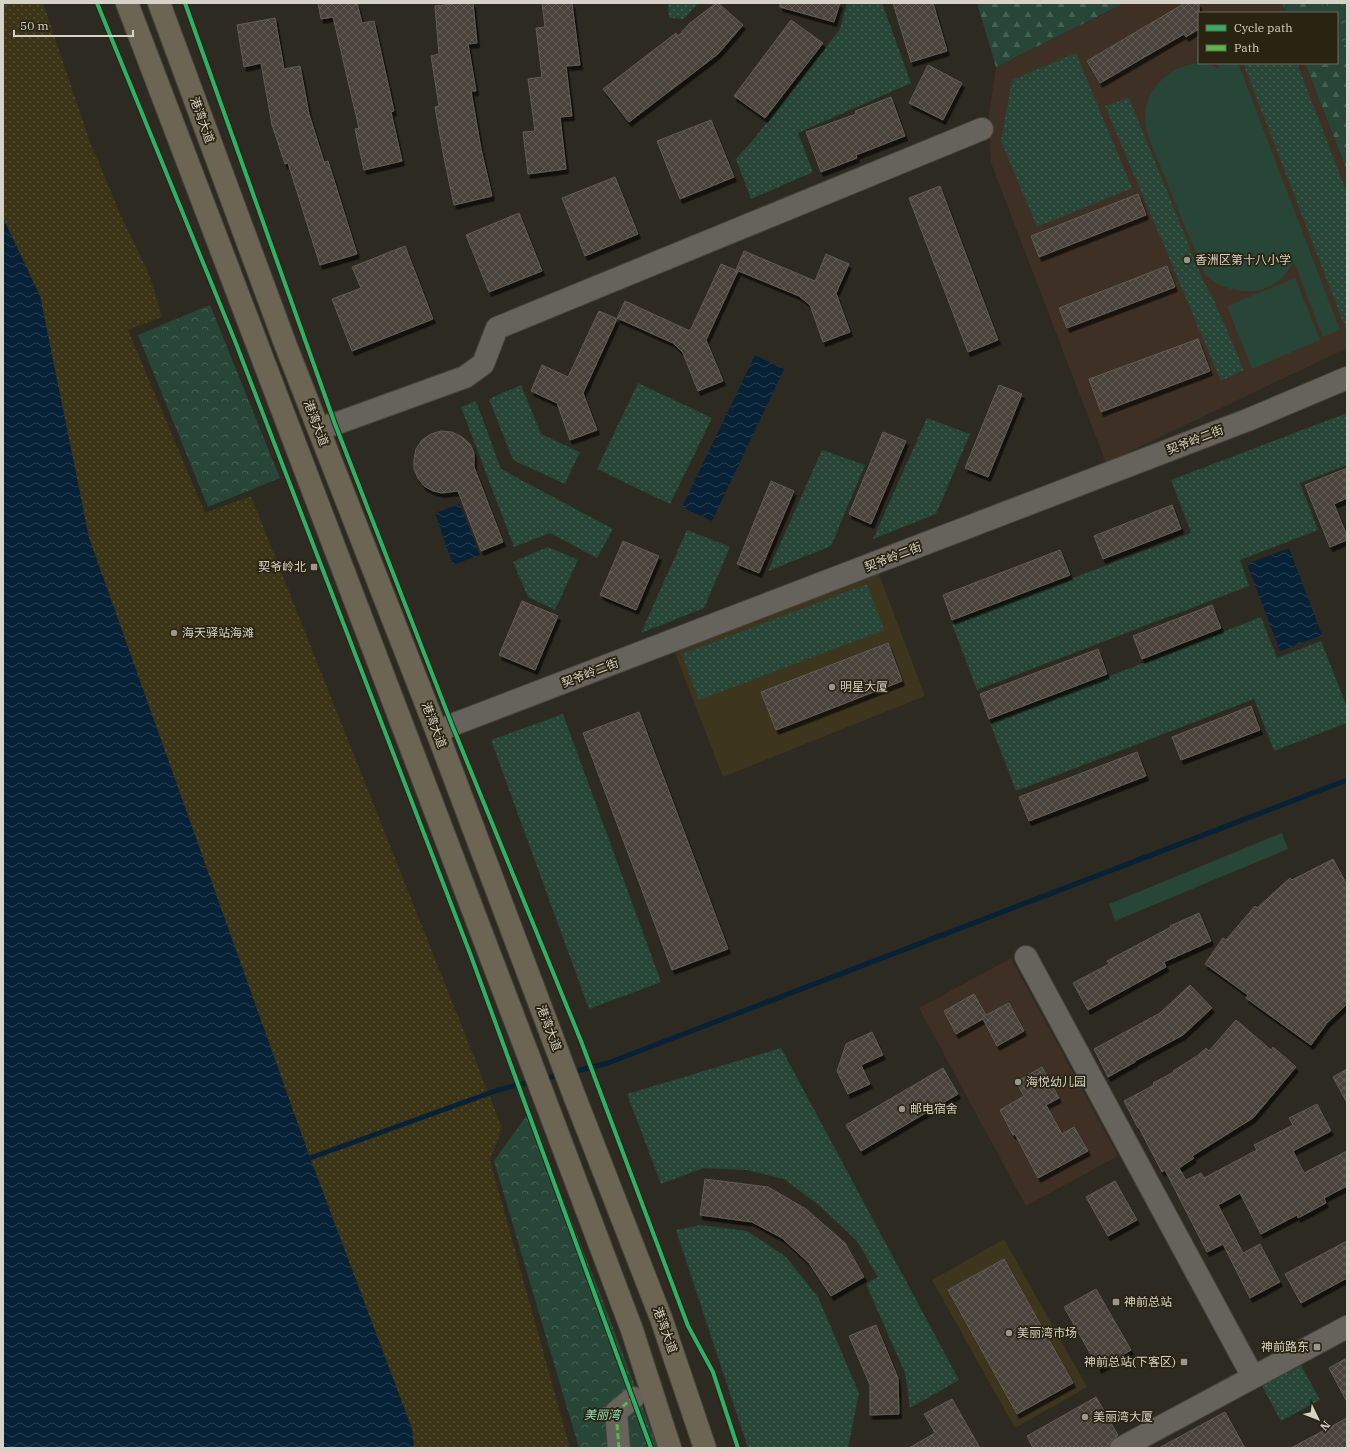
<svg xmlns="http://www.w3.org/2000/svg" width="1350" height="1451" font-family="'IBM Plex Serif','Noto Sans SC',serif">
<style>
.built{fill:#3d351e}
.education{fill:#3e3025}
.grass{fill:url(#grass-dots)}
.forest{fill:url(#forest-firs)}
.sand{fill:url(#sand-dots)}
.park{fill:url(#park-crowns)}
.pitch{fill:#274637}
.water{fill:url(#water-waves)}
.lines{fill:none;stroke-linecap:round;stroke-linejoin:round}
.stream{stroke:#072136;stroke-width:5}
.building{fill:url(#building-cross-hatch);stroke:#605c54;filter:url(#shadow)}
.minor-casing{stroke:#47453c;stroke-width:24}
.highway-casing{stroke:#47453c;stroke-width:24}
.minor{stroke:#65635c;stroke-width:22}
.highway{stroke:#6d6554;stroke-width:22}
.quiet{stroke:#58b947;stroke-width:3;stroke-dasharray:6 3;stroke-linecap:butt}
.cycleway-casing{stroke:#292312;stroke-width:6}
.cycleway{stroke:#2db169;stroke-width:4}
.poi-dot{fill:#9b978d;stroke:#292312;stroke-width:1.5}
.labels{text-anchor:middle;stroke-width:3.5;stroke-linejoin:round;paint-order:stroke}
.street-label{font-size:12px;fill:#d6d2c7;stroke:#292312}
.poi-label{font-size:12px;fill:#d6d2c7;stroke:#292312;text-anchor:start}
.park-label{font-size:12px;font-style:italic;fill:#97e1bf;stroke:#292312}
</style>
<defs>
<pattern id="grass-dots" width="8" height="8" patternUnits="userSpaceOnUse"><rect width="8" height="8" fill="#274637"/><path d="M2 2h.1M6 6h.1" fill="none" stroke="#466052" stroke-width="1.8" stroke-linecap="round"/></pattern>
<pattern id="forest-firs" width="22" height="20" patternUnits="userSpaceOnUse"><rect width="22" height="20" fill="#274637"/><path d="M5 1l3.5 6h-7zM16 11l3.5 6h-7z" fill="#466052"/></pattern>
<pattern id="sand-dots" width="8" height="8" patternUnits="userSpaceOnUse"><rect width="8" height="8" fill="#3b3416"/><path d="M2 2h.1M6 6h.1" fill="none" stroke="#575036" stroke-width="1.8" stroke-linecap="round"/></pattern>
<pattern id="park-crowns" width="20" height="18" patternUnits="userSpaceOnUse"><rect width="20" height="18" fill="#274637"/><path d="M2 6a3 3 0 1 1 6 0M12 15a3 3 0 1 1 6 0" fill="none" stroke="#466052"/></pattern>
<pattern id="water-waves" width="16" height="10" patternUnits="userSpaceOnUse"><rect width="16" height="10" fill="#072136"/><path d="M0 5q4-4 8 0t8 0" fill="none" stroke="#2a4052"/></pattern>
<pattern id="building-cross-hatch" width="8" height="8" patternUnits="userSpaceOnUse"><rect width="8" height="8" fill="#4a433a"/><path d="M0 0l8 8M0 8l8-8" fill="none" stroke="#635d55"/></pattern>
<filter id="shadow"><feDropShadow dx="2.5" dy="4.5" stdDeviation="0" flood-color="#0009"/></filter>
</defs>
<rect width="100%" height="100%" fill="#2d2a21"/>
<g class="built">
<path d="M 878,572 L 925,696 L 723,777 L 673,648 Z"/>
<path d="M 1004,1239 L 1087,1387 L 1015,1428 L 932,1280 Z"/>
</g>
<g class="education">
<path d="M 1126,3 L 1282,3 L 1286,13 L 1199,13 L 1199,63 L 1305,63 L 1347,172 L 1347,348 L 1106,463 L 991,163 L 989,115 L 996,67 Z"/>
<path d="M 1011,958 L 1118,1156 L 1026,1206 L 919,1008 Z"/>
</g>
<g class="grass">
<path d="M 668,3 L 698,3 L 684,19 L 669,18 Z"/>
<path d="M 847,3 L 882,3 L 911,83 L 798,133 L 813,172 L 751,199 L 736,159 L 754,139 L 840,29 Z"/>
<path d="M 1076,53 L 1132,188 L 1037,227 L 1001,141 L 1012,80 Z"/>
<path d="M 1243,63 L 1297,63 L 1347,193 L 1347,332 Z"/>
<path d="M 1129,98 L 1203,280 L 1213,298 L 1244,370 L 1221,381 L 1105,106 Z"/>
<path d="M 638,383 L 712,418 L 670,504 L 597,469 Z"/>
<path d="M 521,385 L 541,434 L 580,452 L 565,484 L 513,460 L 489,399 Z"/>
<path d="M 476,401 L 501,469 L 613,529 L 597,558 L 550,533 L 514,547 L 461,407 Z"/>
<path d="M 1347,413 L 1347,465 L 1300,483 L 1318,530 L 1240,560 L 1249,586 L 977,690 L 952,624 L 1191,533 L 1171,480 Z"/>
<path d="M 927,418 L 970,434 L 936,514 L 873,539 Z"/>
<path d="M 822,450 L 865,465 L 831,546 L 768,571 Z"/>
<path d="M 687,530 L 730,547 L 704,608 L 641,633 Z"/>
<path d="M 548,547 L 578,560 L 555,610 L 528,597 L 513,562 Z"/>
<path d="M 867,584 L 884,630 L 699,700 L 682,654 Z"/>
<path d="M 1261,617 L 1277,658 L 1321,641 L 1347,707 L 1347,723 L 1274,751 L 1254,699 L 1016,791 L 990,723 Z"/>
<path d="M 563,714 L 661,982 L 589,1009 L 491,740 Z"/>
<path d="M 781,1048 L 959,1380 L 910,1408 L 905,1373 L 866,1284 L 878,1277 L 857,1241 L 820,1206 L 784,1179 L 747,1170 L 703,1168 L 661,1184 L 627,1094 Z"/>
<path d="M 700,1225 L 747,1231 L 785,1256 L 818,1297 L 859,1393 L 848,1448 L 748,1448 L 676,1230 Z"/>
<path d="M 1301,1365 L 1320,1400 L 1281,1421 L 1262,1386 Z"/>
</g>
<g class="forest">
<path d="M 977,3 L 1125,3 L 996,67 Z"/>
<path d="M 1282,3 L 1347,3 L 1347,171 L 1305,63 L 1337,63 L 1337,13 L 1286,13 Z"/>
</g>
<path class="sand" d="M 3,3 L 43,3 L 89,139 L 121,216 L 149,274 L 162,317 L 128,330 L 205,513 L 251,496 L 478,1067 L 502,1128 L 490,1160 L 570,1448 L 414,1448 L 412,1429 L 310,1158 L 89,538 L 40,296 L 3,218 Z"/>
<g class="park">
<path d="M 1310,3 L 1347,3 L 1347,47 L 1337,35 L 1337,13 L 1319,13 Z"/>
<path d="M 210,305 L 280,478 L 208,507 L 138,335 Z"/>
<path d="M 529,1112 L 603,1301 L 658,1448 L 579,1448 L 494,1161 Z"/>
</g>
<g class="pitch">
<path d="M 1202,63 L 1212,65 L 1219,69 L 1217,63 L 1238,63 L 1340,330 L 1323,337 L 1294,262 C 1291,267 1287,272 1283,277 C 1262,297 1230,295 1208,277 C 1204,274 1202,266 1199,261 L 1148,136 C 1147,132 1145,126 1145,121 C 1143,89 1171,64 1202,63 Z"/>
<path d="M 1295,278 L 1320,340 L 1252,369 L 1227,306 Z"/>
<path d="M 1282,833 L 1288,849 L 1115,921 L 1109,904 Z"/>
</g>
<g class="water">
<path d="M 3,218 L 40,296 L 89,538 L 310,1158 L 412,1429 L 414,1448 L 3,1448 Z"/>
<path d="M 755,355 L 784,369 L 712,521 L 682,507 Z"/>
<path d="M 460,504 L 480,555 L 453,565 L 435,513 Z"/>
<path d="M 1289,548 L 1322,635 L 1280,651 L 1247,564 Z"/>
</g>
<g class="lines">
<g class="stream">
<path d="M 572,1072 L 608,1063 L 1347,780"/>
<path d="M 542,1079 L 560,1075"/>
<path d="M 310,1158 L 498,1090 L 533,1081"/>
</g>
</g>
<g class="building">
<path d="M 318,3 L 357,3 L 362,23 L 374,21 L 394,111 L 391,112 L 402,161 L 364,170 L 355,129 L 359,128 L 333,17 L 321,19 Z"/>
<path d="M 459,3 L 473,3 L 477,43 L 468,44 L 476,91 L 471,91 L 481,149 L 492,196 L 454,205 L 444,158 L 435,107 L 439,106 L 431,56 L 439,54 L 435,6 Z"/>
<path d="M 542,3 L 572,3 L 580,65 L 566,66 L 572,116 L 560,117 L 566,169 L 528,174 L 523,132 L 535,131 L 528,79 L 542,77 L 536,28 L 545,27 Z"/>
<path d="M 716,3 L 718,3 L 743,25 L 718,54 L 629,122 L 603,89 L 676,33 L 678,36 L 690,23 Z"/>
<path d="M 780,3 L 840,3 L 834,22 L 780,7 Z"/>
<path d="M 893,3 L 933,3 L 947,51 L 911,62 Z"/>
<path d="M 1185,3 L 1199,3 L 1199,29 L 1186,37 L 1184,34 L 1100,83 L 1087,61 Z"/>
<path d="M 275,18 L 284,69 L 300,66 L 309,114 L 324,162 L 328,161 L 357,254 L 320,265 L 288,163 L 285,164 L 272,125 L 261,63 L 244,67 L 237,25 Z"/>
<path d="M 791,20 L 823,43 L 765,118 L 734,96 Z"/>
<path d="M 928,65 L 962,83 L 943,120 L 909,103 Z"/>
<path d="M 891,97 L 905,136 L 856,155 L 857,158 L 821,172 L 806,132 L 856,114 L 855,111 Z"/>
<path d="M 711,120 L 734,177 L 680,199 L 657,141 Z"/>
<path d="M 615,177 L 638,234 L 585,256 L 562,198 Z"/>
<path d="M 940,186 L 998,340 L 968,352 L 909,198 Z"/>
<path d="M 1138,194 L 1146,215 L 1039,257 L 1031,236 Z"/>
<path d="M 519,213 L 542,271 L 489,292 L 466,235 Z"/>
<path d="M 405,246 L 433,319 L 352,351 L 332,299 L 361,288 L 352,267 Z"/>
<path d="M 744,251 L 815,281 L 826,254 L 849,264 L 836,293 L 850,332 L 823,342 L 810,305 L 799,296 L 736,270 Z"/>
<path d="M 721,264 L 738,271 L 706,340 L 723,381 L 698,391 L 683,353 L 673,343 L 617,318 L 625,301 L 690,331 Z"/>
<path d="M 1167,266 L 1175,287 L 1067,328 L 1059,308 Z"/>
<path d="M 599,311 L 617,319 L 583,393 L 597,430 L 570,440 L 557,403 L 531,391 L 542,365 L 568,377 Z"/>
<path d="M 1198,339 L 1210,371 L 1101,412 L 1089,379 Z"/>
<path d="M 999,385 L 1022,394 L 988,477 L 965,468 Z"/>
<path d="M 441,431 L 452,432 L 462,437 L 470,444 L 474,453 L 474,467 L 503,542 L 481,551 L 458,491 L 442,493 L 433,491 L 424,486 L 418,478 L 414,469 L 414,459 L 416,449 L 422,440 L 431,434 Z"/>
<path d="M 883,432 L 906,441 L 871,524 L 849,514 Z"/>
<path d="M 1347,468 L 1347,498 L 1334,504 L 1347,536 L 1347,540 L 1330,547 L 1305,485 Z"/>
<path d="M 771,481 L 794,491 L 759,573 L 737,564 Z"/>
<path d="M 1172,505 L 1181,529 L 1103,559 L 1094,536 Z"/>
<path d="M 623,541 L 659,556 L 636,610 L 600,595 Z"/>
<path d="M 1060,550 L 1070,575 L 952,620 L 943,595 Z"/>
<path d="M 522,601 L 558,616 L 535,670 L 499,655 Z"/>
<path d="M 1212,605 L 1221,628 L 1142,659 L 1133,636 Z"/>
<path d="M 888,643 L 902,681 L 776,730 L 761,692 Z"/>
<path d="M 1098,649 L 1107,674 L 989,719 L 980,694 Z"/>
<path d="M 1251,706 L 1260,730 L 1181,760 L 1172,737 Z"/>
<path d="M 639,712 L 728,949 L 672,970 L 583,733 Z"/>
<path d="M 1137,752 L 1146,776 L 1029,821 L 1019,797 Z"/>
<path d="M 1333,859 L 1347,885 L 1347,1004 L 1327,1023 L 1311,1045 L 1246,998 L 1248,995 L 1205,964 L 1223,938 L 1226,940 L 1255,906 L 1257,908 L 1290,878 L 1292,880 Z"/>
<path d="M 1199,913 L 1211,941 L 1164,962 L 1166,967 L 1088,1010 L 1073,983 L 1109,964 L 1107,961 L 1171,927 L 1170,926 Z"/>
<path d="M 1190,985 L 1212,1008 L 1183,1035 L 1135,1061 L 1135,1062 L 1108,1077 L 1094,1049 L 1160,1013 Z"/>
<path d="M 974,994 L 986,1015 L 1009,1003 L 1024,1031 L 997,1046 L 983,1019 L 956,1034 L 944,1011 Z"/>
<path d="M 1236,1020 L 1271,1050 L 1273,1047 L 1296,1067 L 1253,1118 L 1192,1156 L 1194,1158 L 1179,1168 L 1186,1180 L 1201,1173 L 1204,1178 L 1257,1150 L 1254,1145 L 1293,1125 L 1289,1118 L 1317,1104 L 1331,1131 L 1293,1151 L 1304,1173 L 1347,1151 L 1347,1186 L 1324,1198 L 1326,1203 L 1298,1218 L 1297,1215 L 1261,1234 L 1240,1193 L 1218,1205 L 1243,1253 L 1260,1244 L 1280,1282 L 1250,1298 L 1223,1244 L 1207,1252 L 1165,1170 L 1162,1172 L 1139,1128 L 1138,1128 L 1124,1101 L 1154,1085 L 1153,1083 L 1174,1072 L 1173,1071 L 1197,1056 L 1206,1048 L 1209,1051 Z"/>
<path d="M 872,1032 L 883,1055 L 861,1065 L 870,1084 L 848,1094 L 837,1071 L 846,1044 Z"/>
<path d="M 1042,1067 L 1059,1098 L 1046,1105 L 1062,1134 L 1074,1127 L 1088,1151 L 1038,1178 L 1015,1134 L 1013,1135 L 1000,1110 L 1024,1096 L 1016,1082 Z"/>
<path d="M 943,1068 L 958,1094 L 861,1151 L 846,1125 Z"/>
<path d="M 1347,1069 L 1347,1103 L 1333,1077 Z"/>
<path d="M 705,1179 L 768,1187 L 806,1209 L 845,1243 L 864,1277 L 831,1296 L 809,1263 L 782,1238 L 752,1222 L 700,1215 Z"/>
<path d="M 1115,1181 L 1137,1220 L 1108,1236 L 1086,1197 Z"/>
<path d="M 1347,1241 L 1347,1278 L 1301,1303 L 1285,1274 Z"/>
<path d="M 1004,1259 L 1073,1383 L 1017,1414 L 948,1290 Z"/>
<path d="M 1096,1289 L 1131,1350 L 1099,1369 L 1064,1307 Z"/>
<path d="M 876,1325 L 898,1378 L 899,1414 L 870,1415 L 870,1385 L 849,1336 Z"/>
<path d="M 1347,1358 L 1347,1402 L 1329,1368 Z"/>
<path d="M 1096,1397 L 1118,1435 L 1111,1441 L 1109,1448 L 1033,1448 L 1027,1436 Z"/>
<path d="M 952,1399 L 980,1448 L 909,1448 L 935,1433 L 924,1414 Z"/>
<path d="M 1225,1412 L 1245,1448 L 1159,1448 Z"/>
<path d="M 1347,1418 L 1347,1448 L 1291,1448 Z"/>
</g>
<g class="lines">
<g class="minor-casing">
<g id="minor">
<path d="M 319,428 L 335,424 L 465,377 L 483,364 L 497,328 L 982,129"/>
<path d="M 437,732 L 452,725 L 1250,419 L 1347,378"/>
<path d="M 1026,957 L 1253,1377"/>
<path d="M 619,1448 L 616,1412 L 633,1398"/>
<path d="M 1121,1448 L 1347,1327"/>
</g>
</g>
<g class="highway-casing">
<g id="highway">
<path d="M 127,3 L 530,1060 L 632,1330 L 670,1448"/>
<path d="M 159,3 L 286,346 L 437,732 L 574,1095 L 661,1318 L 705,1448"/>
</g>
</g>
<use href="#minor" class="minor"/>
<use href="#highway" class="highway"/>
<path class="quiet" d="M 619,1448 L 616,1412 L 633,1398"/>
<g class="cycleway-casing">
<g id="cycleway">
<path d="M 97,3 L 235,341 L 471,956 L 651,1448"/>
<path d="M 185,3 L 335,424 L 452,725 L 581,1041 L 688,1326 L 713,1372 L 738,1448"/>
</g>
</g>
<use href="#cycleway" class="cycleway"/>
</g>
<g class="poi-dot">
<circle cx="1187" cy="260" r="4"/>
<rect x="310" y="563" width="8" height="8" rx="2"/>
<circle cx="174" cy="633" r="4"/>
<circle cx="832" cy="687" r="4"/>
<circle cx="1018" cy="1082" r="4"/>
<circle cx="902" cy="1109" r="4"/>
<rect x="1112" y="1298" width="8" height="8" rx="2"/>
<circle cx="1009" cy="1333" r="4"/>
<rect x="1313" y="1343" width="8" height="8" rx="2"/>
<rect x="1180" y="1358" width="8" height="8" rx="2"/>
<circle cx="1085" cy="1417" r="4"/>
</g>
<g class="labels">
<g class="street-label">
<text transform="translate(202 120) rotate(70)" y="4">港湾大道</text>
<text transform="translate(316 423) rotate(69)" y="4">港湾大道</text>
<text transform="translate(1195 440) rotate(-21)" y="4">契爷岭二街</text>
<text transform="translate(893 557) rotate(-21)" y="4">契爷岭二街</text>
<text transform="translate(590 673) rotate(-21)" y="4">契爷岭二街</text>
<text transform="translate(434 725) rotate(69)" y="4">港湾大道</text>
<text transform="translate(549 1028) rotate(69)" y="4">港湾大道</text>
<text transform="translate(665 1330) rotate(70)" y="4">港湾大道</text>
</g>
<g class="poi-label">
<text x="1195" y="264">香洲区第十八小学</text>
<text x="306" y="571" text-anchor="end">契爷岭北</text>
<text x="182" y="637">海天驿站海滩</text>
<text x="840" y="691">明星大厦</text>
<text x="1026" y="1086">海悦幼儿园</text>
<text x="910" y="1113">邮电宿舍</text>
<text x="1124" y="1306">神前总站</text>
<text x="1017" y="1337">美丽湾市场</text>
<text x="1309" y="1351" text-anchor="end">神前路东</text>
<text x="1176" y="1366" text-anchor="end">神前总站(下客区)</text>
<text x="1093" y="1421">美丽湾大厦</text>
</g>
<g class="park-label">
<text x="602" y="1419">美丽湾</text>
</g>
</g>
<rect width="1350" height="1451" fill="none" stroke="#d6d2c7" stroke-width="8"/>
<rect x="1198" y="12" width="140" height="52" fill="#292312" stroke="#6e695a"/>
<rect x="1206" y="25" width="20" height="6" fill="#2db169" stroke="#6e695a"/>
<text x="1234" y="32" font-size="12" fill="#d6d2c7">Cycle path</text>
<rect x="1206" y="45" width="20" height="6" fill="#58b947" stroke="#6e695a"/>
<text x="1234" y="52" font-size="12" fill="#d6d2c7">Path</text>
<g transform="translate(1318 1419) rotate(133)" stroke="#292312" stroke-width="3" paint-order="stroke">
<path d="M0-3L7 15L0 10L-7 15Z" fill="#d6d2c7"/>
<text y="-6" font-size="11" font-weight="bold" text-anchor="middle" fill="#d6d2c7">N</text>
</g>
<path d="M14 30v6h119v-6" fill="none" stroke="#d6d2c7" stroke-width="2"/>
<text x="20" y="30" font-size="12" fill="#d6d2c7" stroke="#292312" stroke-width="3" paint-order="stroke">50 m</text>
</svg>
